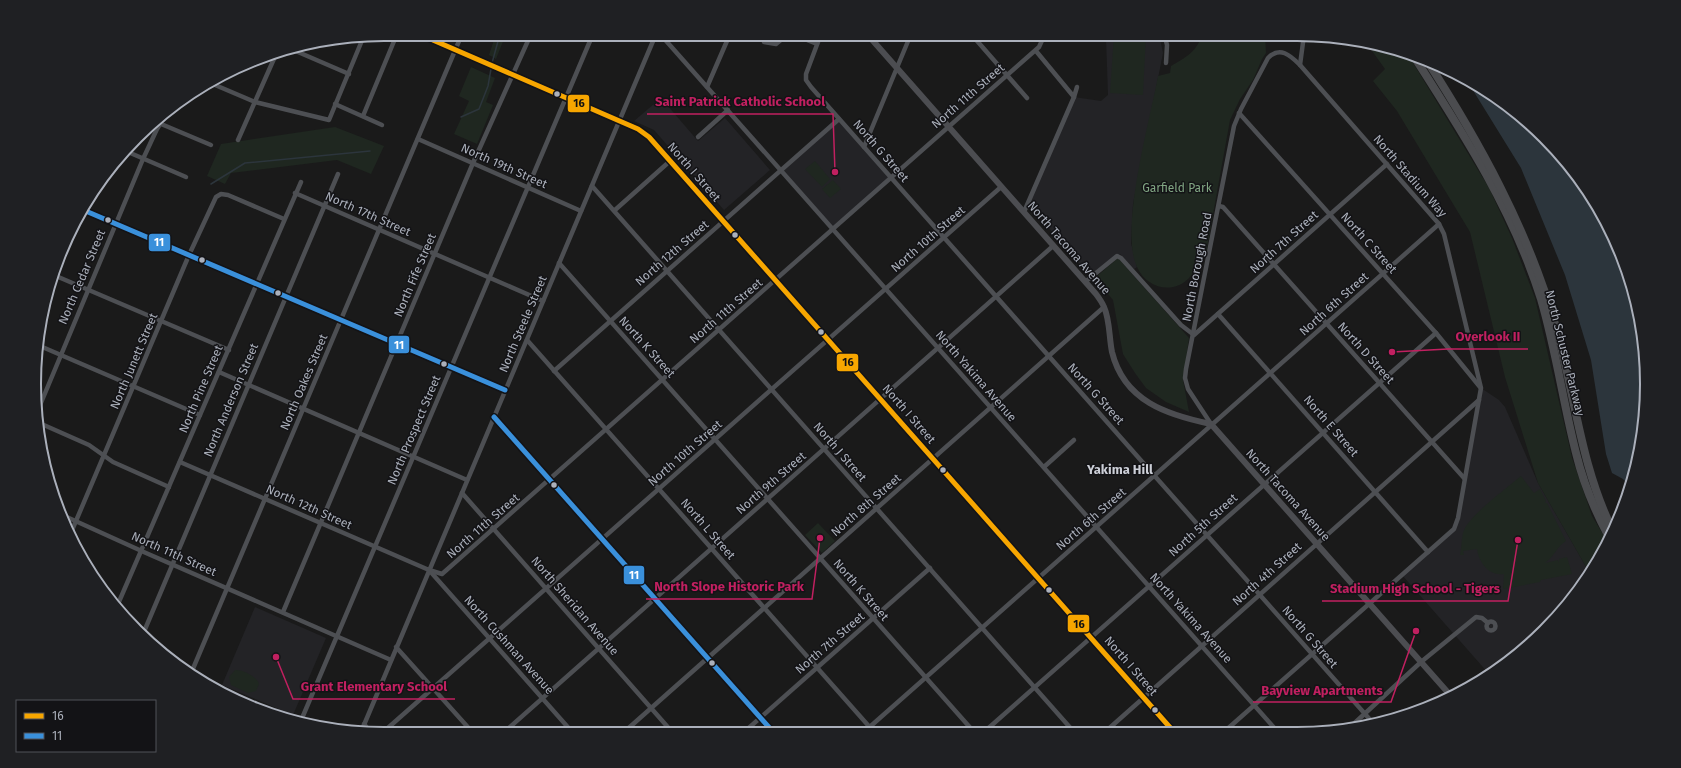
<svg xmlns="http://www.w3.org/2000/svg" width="1681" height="768" font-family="'Fira Sans',sans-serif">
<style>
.built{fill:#232326}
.green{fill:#1f2720}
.water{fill:#2c353c}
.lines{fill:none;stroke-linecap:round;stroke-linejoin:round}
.stream{stroke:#2c353c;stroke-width:1.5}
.street{stroke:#4d4f53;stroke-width:4.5}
.secondary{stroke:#4c4d51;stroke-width:6}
.highway{stroke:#4b4c4f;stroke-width:8}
.bus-1-casing{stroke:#131316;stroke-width:8}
.bus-2-casing{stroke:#131316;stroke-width:8}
.bus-1{stroke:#f7a600;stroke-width:5}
.bus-2{stroke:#3a90db;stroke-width:5}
.bus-dot{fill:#abb0bb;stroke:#131316;stroke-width:1.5}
.labels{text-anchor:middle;stroke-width:3;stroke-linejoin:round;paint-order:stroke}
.street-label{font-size:12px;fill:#abb0bb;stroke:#131316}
.park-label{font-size:12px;fill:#81a683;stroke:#131316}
.neighbourhood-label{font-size:13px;font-weight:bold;fill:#cccfd7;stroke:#131316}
.rim{fill:none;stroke:#abb0bb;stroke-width:2}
.leader{fill:none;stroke:#c12060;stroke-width:1.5}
.callout-dot{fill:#c12060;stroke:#131316;stroke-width:1.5}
.callout-label{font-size:13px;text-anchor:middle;font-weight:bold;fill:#c12060;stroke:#131316;stroke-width:3;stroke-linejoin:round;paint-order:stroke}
.line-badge{stroke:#131316;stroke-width:1.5}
.badge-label{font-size:11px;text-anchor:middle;font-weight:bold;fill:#fff}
.pale-badge-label{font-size:11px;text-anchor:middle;font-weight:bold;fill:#111}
</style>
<rect width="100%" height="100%" fill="#1a1a1a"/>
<g class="built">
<path d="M 1108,34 L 1159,34 L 1163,53 L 1133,204 L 1131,243 L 1137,267 L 1134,269 L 1120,254 L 1091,278 L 1028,203 L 1074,97 L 1101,101 L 1108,95 L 1106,38 Z"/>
<path d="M 661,98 L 698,141 L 725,118 L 770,170 L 724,210 L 654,130 L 634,121 Z"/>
<path d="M 839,119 L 892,178 L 834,229 L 781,170 Z"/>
<path d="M 1481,388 L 1499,400 L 1505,407 L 1538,483 L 1589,572 L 1575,597 L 1510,662 L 1489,674 L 1402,575 L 1454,529 Z"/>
<path d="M 255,607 L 326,638 L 293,715 L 222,685 Z"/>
</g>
<g class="green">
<path d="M 496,34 L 506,34 L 496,59 L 489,55 Z"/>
<path d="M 1114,34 L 1146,34 L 1143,95 L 1110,93 Z"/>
<path d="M 1202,34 L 1265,34 L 1266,53 L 1262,59 L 1253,80 L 1240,99 L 1230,120 L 1206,253 L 1202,254 C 1198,262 1196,271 1189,278 C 1173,295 1146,288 1137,267 C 1119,230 1150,120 1158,76 L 1170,73 L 1171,66 C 1185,58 1198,51 1202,34 Z"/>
<path d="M 1365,41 L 1407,53 L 1489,188 L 1512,238 L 1535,298 L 1572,458 L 1592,516 L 1607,541 L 1589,572 L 1538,483 L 1505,377 L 1470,232 L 1397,111 L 1373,81 L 1385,69 Z"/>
<path d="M 471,67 L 495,78 L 486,102 L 493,105 L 477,144 L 454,134 L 469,101 L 459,96 Z"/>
<path d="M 335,127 L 384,146 L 371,174 L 337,160 L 231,173 L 225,184 L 207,176 L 221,144 Z"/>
<path d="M 815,161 L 830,179 L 822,187 L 805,169 Z"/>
<path d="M 833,180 L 841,189 L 830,198 L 822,189 Z"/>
<path d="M 1118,258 L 1189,338 L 1183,380 L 1189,412 L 1166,402 L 1146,388 L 1135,373 L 1123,354 L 1113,300 L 1095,278 Z"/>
<path d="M 1521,476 L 1534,493 L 1540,489 L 1546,501 L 1545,503 L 1547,503 L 1566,541 C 1557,546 1554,557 1545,563 L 1558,560 L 1559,563 L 1559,559 L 1567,557 L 1572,574 L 1541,580 L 1540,582 L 1503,589 L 1504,574 C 1489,576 1479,563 1477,549 L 1463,551 L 1464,555 L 1460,555 C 1462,547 1461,538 1464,530 C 1472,513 1506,489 1521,476 Z"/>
<path d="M 818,523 L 835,541 L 822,553 L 805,535 Z"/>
<path d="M 235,670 C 243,669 257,677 259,684 L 256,691 L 248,693 L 231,685 L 229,677 Z"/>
</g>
<path class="water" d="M 1466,79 L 1491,93 L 1544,136 L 1588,189 L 1620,250 L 1640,315 L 1647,384 L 1640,452 L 1630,487 L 1623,479 L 1612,473 L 1606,454 L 1591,360 L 1565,275 L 1521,168 Z"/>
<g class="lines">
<g class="stream">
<path d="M 492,63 L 500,34"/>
<path d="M 461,117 L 479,109 L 488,86 L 491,69"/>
<path d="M 211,184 L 245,163 L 370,151"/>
</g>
<g class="street">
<path d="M 660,34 L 1277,731"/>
<path d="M 792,34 L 817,44"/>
<path d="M 821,34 L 806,74 L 806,80 L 811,87 L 1373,723"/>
<path d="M 971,34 L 1027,98"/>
<path d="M 1164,34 L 1167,45 L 1166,63"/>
<path d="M 764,42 L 776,44 L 788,34"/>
<path d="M 291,49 L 349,74"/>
<path d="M 1036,51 L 1074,97"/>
<path d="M 1300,65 L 1304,35"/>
<path d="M 208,82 L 255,102 L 329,120 L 363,38"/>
<path d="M 707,87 L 730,34"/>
<path d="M 335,104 L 382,125"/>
<path d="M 1239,113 L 1436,333 L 1480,387"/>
<path d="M 363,116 L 397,34"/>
<path d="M 154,121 L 211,145"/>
<path d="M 698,137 L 728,110"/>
<path d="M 418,139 L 581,211"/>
<path d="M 238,140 L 277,52"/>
<path d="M 864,147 L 911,34"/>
<path d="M 128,152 L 186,177"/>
<path d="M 592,186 L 1074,732"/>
<path d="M 295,193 L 543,301"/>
<path d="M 1219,206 L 1223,207 L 1464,478"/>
<path d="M 81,209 L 505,390"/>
<path d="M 615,210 L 670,161"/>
<path d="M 1024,212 L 1074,97 L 1077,87"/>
<path d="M 559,263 L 974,732"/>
<path d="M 56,276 L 229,350"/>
<path d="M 1085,282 L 1117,256 L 1121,258 L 1181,325 L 1194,335 L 1387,164"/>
<path d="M 1218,314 L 1428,552"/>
<path d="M 527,340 L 874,732"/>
<path d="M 40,346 L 200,415"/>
<path d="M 554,371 L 839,119"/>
<path d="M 219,372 L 467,480"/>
<path d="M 38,410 L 143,159 L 157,129 L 169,110"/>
<path d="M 494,417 L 774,733"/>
<path d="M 37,422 L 89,445 L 113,462 L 169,487"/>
<path d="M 1211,424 L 1188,389 L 1185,378 L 1186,369 L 1234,126 L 1241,109 L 1268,58 C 1280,46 1290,55 1300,65 L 1439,224 L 1444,234 L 1481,388 L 1458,518 L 1454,529 L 1225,731"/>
<path d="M 180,462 L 429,570 L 442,574 L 1039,47 L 1045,34"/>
<path d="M 1044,467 L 1074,440"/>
<path d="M 462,493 L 673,733"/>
<path d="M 60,514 L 146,553 L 391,660"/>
<path d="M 70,535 L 189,255 L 216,197 L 221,194 L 228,195 L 284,219"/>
<path d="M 429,570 L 573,733"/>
<path d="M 118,604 L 301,182"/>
<path d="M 283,612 L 473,163 L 531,34"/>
<circle cx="1491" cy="626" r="4.5"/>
<path d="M 143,634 L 338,174"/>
<path d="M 396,647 L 474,734"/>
<path d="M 192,671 L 462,34"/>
<path d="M 236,698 L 271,714"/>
<path d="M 300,723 L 593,34"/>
<path d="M 364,724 L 371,733"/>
<path d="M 1347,730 L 1421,662 L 1476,617 L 1482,618 L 1488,623"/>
<path d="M 361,732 L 656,34"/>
<path d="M 864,732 L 1439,224"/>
<path d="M 984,732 L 1436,333"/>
<path d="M 1105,732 L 1479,400"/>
<path d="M 623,733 L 1104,307"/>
<path d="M 743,733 L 930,568"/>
<path d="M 381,734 L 1001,187"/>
<path d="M 502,734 L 1053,246"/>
</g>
<g class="secondary">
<path d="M 419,34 L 638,129 L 649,137 L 1174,732"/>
<path d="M 867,34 L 1096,294 C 1099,298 1102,302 1104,307 C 1110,320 1109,338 1112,352 C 1124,401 1167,415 1211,424 L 1451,696"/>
</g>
<g class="highway">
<path d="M 1413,55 C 1463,133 1513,210 1541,299 C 1556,350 1563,402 1576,453 C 1583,482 1595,511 1609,537"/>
<path d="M 1426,59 C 1480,143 1527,228 1555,324 C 1575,393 1580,465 1613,531"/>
</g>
<g class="bus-1-casing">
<path id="bus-1" d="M 419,34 L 638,129 L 649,137 L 1174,732"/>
</g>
<g class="bus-2-casing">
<g id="bus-2">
<path d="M 81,209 L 505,390"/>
<path d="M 494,417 L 774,733"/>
</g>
</g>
<use href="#bus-1" class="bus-1"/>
<use href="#bus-2" class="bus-2"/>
</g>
<g class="bus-dot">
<circle cx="557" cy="94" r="3.5"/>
<circle cx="108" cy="220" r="3.5"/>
<circle cx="735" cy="235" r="3.5"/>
<circle cx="202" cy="260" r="3.5"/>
<circle cx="278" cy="293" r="3.5"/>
<circle cx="821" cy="332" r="3.5"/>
<circle cx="444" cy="364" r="3.5"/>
<circle cx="943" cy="470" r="3.5"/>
<circle cx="554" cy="485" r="3.5"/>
<circle cx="1049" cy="590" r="3.5"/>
<circle cx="712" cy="663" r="3.5"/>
<circle cx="1155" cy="710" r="3.5"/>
</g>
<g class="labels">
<g class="street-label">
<text transform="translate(968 96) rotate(-41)" y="4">North 11th Street</text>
<text transform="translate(881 151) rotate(49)" y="4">North G Street</text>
<text transform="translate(504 166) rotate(24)" y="4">North 19th Street</text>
<text transform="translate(694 172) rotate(49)" y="4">North I Street</text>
<text transform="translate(1410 176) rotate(49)" y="4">North Stadium Way</text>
<text transform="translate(368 214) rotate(24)" y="4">North 17th Street</text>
<text transform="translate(928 239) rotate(-41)" y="4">North 10th Street</text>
<text transform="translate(1284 242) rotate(-42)" y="4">North 7th Street</text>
<text transform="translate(1369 243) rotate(48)" y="4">North C Street</text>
<text transform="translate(1069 248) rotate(49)" y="4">North Tacoma Avenue</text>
<text transform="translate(672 253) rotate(-41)" y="4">North 12th Street</text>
<text transform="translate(1197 267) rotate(-79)" y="4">North Borough Road</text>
<text transform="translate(415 275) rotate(-67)" y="4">North Fife Street</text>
<text transform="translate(82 277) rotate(-67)" y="4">North Cedar Street</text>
<text transform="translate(1334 304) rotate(-42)" y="4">North 6th Street</text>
<text transform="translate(726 311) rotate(-41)" y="4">North 11th Street</text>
<text transform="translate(523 324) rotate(-67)" y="4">North Steele Street</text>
<text transform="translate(647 347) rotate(48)" y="4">North K Street</text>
<text transform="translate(1366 353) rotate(48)" y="4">North D Street</text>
<text transform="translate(1565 353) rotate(76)" y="4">North Schuster Parkway</text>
<text transform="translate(134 361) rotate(-67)" y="4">North Junett Street</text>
<text transform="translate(976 376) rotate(49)" y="4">North Yakima Avenue</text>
<text transform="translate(304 382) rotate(-67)" y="4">North Oakes Street</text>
<text transform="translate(201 389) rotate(-67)" y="4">North Pine Street</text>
<text transform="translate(1096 394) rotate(48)" y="4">North G Street</text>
<text transform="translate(231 400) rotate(-67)" y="4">North Anderson Street</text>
<text transform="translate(909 414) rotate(49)" y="4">North I Street</text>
<text transform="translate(1331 426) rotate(49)" y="4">North E Street</text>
<text transform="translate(414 430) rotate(-67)" y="4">North Prospect Street</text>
<text transform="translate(840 452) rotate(49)" y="4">North J Street</text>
<text transform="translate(685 453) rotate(-41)" y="4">North 10th Street</text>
<text transform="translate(771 483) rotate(-41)" y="4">North 9th Street</text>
<text transform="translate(1288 495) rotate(48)" y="4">North Tacoma Avenue</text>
<text transform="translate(866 505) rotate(-41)" y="4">North 8th Street</text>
<text transform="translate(309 507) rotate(24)" y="4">North 12th Street</text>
<text transform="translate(1091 519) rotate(-41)" y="4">North 6th Street</text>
<text transform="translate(1203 525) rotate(-42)" y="4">North 5th Street</text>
<text transform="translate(483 526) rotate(-41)" y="4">North 11th Street</text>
<text transform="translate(708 529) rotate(49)" y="4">North L Street</text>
<text transform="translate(174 554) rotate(24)" y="4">North 11th Street</text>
<text transform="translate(1267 574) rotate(-42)" y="4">North 4th Street</text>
<text transform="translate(861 590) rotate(49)" y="4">North K Street</text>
<text transform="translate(575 606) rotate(49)" y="4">North Sheridan Avenue</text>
<text transform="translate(1191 618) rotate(48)" y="4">North Yakima Avenue</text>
<text transform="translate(1310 637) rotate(49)" y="4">North G Street</text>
<text transform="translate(830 643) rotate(-41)" y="4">North 7th Street</text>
<text transform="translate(509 645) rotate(48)" y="4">North Cushman Avenue</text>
<text transform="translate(1131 666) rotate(49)" y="4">North I Street</text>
</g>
<g class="park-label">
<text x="1177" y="192">Garfield Park</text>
</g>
<g class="neighbourhood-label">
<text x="1120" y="474">Yakima Hill</text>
</g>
</g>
<path d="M0 0H1681V768H0ZM384 41H1297A343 343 0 0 1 1640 384V384A343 343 0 0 1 1297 727H384A343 343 0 0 1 41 384V384A343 343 0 0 1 384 41Z" fill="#1f2023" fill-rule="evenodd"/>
<path class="rim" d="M384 41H1297A343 343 0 0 1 1640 384V384A343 343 0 0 1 1297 727H384A343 343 0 0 1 41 384V384A343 343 0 0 1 384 41Z"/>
<path class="leader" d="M835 172L833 114H647M1392 352L1448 349H1528M820 538L812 599H646M1518 540L1508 601H1322M276 657L293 699H455M1416 631L1391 702H1253"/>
<g class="callout-dot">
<circle cx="835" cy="172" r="4"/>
<circle cx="1392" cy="352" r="4"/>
<circle cx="820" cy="538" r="4"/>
<circle cx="1518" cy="540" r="4"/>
<circle cx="276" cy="657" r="4"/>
<circle cx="1416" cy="631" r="4"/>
</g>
<g class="callout-label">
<text x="740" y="106">Saint Patrick Catholic School</text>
<text x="1488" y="341">Overlook II</text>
<text x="729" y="591">North Slope Historic Park</text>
<text x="1415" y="593">Stadium High School - Tigers</text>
<text x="374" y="691">Grant Elementary School</text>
<text x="1322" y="695">Bayview Apartments</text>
</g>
<g class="line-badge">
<rect x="567" y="94" width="23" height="19" rx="4" fill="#f7a600"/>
<rect x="148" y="233" width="23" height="19" rx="4" fill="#3a90db"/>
<rect x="388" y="335" width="22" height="19" rx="4" fill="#3a90db"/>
<rect x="836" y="353" width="23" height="19" rx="4" fill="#f7a600"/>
<rect x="623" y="565" width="22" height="20" rx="4" fill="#3a90db"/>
<rect x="1067" y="614" width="23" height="19" rx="4" fill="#f7a600"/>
</g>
<g class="badge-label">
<text x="159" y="246">11</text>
<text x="399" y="349">11</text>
<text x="634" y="579">11</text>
</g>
<g class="pale-badge-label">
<text x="579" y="107">16</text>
<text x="848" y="366">16</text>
<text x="1079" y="628">16</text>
</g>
<rect x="16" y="700" width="140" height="52" fill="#131316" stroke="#505258"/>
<rect x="24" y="713" width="20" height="6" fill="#f7a600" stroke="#505258"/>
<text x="52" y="720" font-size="12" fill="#abb0bb">16</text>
<rect x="24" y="733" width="20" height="6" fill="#3a90db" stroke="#505258"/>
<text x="52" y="740" font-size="12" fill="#abb0bb">11</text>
</svg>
